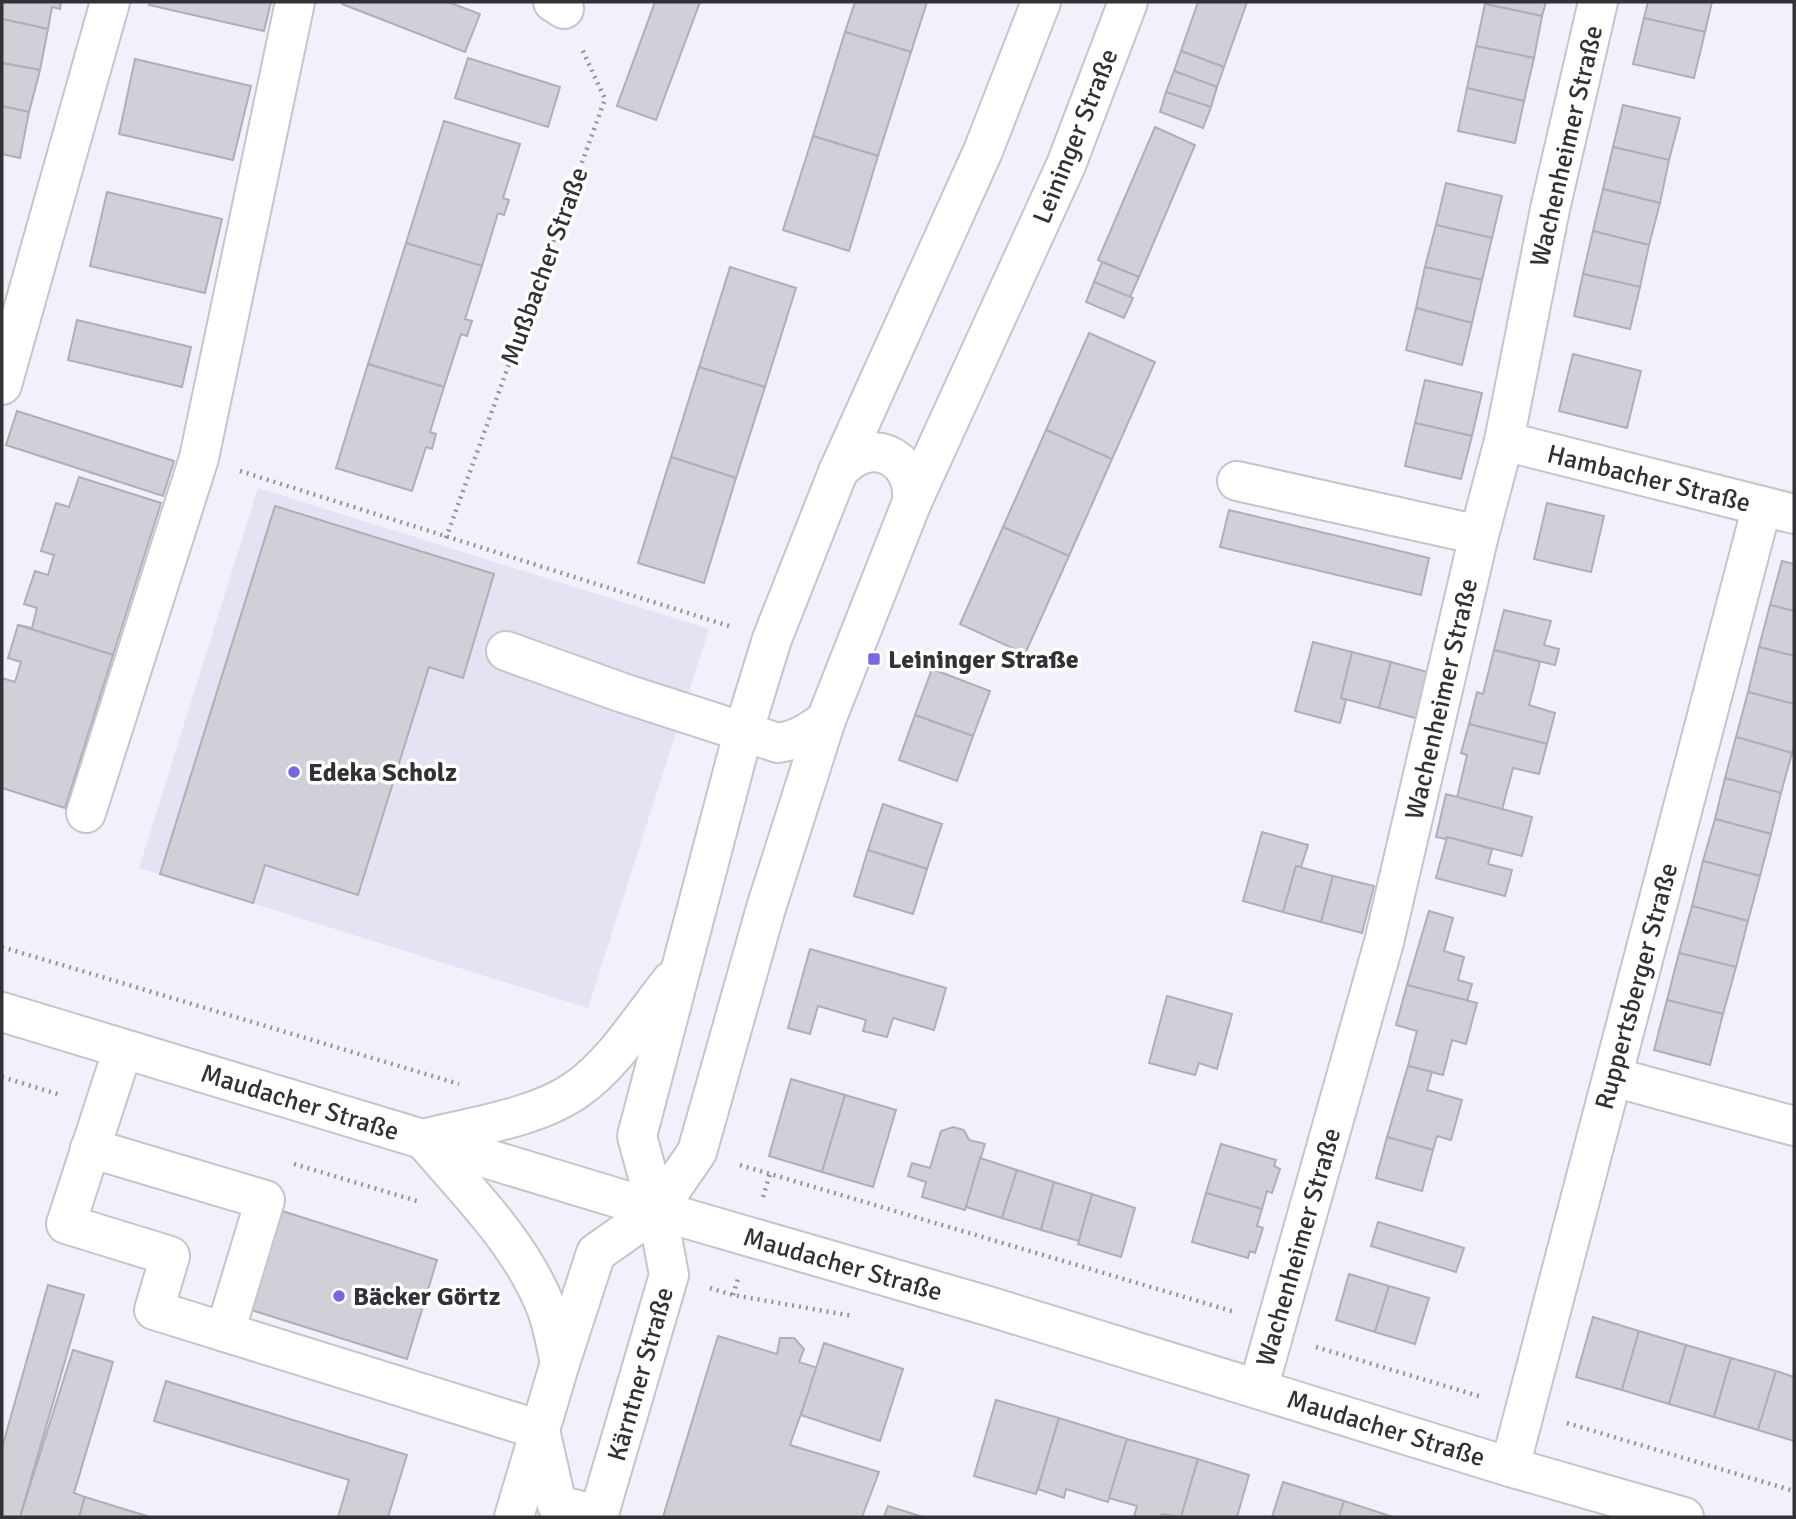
<svg xmlns="http://www.w3.org/2000/svg" width="1796" height="1519" font-family="Signika,sans-serif">
<style>
.built{fill:#e3e3f4}
.building{fill:#d0d0d9;stroke:#afafb7;stroke-width:2}
.lines{fill:none;stroke-linecap:round;stroke-linejoin:round}
.minor-casing{stroke:#c4c5cd;stroke-width:42}
.major-casing{stroke:#c4c5cd;stroke-width:42}
.path{stroke:#94959b;stroke-width:4.5;stroke-dasharray:2 5;stroke-linecap:butt}
.minor{stroke:#fff;stroke-width:38}
.major{stroke:#fff;stroke-width:38}
.poi-dot{fill:#7767e2;stroke:#fff;stroke-width:2.5}
.labels{text-anchor:middle;stroke-width:7;stroke-linejoin:round;paint-order:stroke}
.street-label{font-size:26px;fill:#323236;stroke:#fff}
.poi-label{font-size:26px;font-weight:bold;fill:#323236;stroke:#fff;text-anchor:start}
</style>
<rect width="100%" height="100%" fill="#f0f1fa"/>
<path class="built" d="M 258,488 L 709,629 L 588,1008 L 139,868 Z"/>
<g class="building">
<path d="M 2,2 L 61,2 L 60,9 L 52,7 L 48,29 L 2,19 Z"/>
<path d="M 150,2 L 271,2 L 264,31 L 149,5 Z"/>
<path d="M 342,2 L 448,2 L 480,14 L 465,52 L 342,4 Z"/>
<path d="M 655,2 L 700,2 L 656,120 L 617,106 Z"/>
<path d="M 855,2 L 927,2 L 911,52 L 845,32 Z"/>
<path d="M 1198,2 L 1247,2 L 1224,67 L 1181,51 Z"/>
<path d="M 1486,2 L 1546,2 L 1542,16 L 1485,4 Z"/>
<path d="M 1648,2 L 1712,2 L 1705,32 L 1644,18 Z"/>
<path d="M 1485,4 L 1542,16 L 1534,58 L 1476,46 Z"/>
<path d="M 1644,18 L 1705,32 L 1694,78 L 1633,64 Z"/>
<path d="M 2,19 L 48,29 L 40,70 L 2,63 Z"/>
<path d="M 845,32 L 911,52 L 878,156 L 813,136 Z"/>
<path d="M 1476,46 L 1534,58 L 1524,101 L 1467,88 Z"/>
<path d="M 1181,51 L 1224,67 L 1217,87 L 1174,71 Z"/>
<path d="M 468,58 L 560,87 L 548,127 L 455,98 Z"/>
<path d="M 135,59 L 251,86 L 233,160 L 119,134 Z"/>
<path d="M 2,63 L 40,70 L 29,112 L 2,106 Z"/>
<path d="M 1174,71 L 1217,87 L 1211,107 L 1166,92 Z"/>
<path d="M 1467,88 L 1524,101 L 1515,143 L 1458,131 Z"/>
<path d="M 1166,92 L 1211,107 L 1203,128 L 1160,112 Z"/>
<path d="M 1623,105 L 1680,118 L 1669,160 L 1613,147 Z"/>
<path d="M 2,106 L 29,112 L 20,158 L 2,154 Z"/>
<path d="M 444,121 L 520,144 L 503,198 L 509,200 L 504,215 L 498,213 L 482,266 L 406,243 Z"/>
<path d="M 1155,127 L 1195,145 L 1139,277 L 1098,260 Z"/>
<path d="M 813,136 L 878,156 L 849,251 L 783,230 Z"/>
<path d="M 1613,147 L 1669,160 L 1660,203 L 1603,189 Z"/>
<path d="M 1446,183 L 1502,196 L 1492,238 L 1436,225 Z"/>
<path d="M 1603,189 L 1660,203 L 1649,245 L 1593,231 Z"/>
<path d="M 107,192 L 222,219 L 205,293 L 90,266 Z"/>
<path d="M 1436,225 L 1492,238 L 1482,280 L 1425,267 Z"/>
<path d="M 1593,231 L 1649,245 L 1640,287 L 1583,274 Z"/>
<path d="M 406,243 L 482,266 L 465,319 L 472,321 L 467,336 L 461,334 L 444,387 L 368,364 Z"/>
<path d="M 1102,262 L 1139,277 L 1130,297 L 1094,282 Z"/>
<path d="M 730,267 L 796,288 L 765,387 L 699,367 Z"/>
<path d="M 1425,267 L 1482,280 L 1472,323 L 1416,308 Z"/>
<path d="M 1583,274 L 1640,287 L 1630,329 L 1574,316 Z"/>
<path d="M 1094,282 L 1133,298 L 1124,318 L 1086,302 Z"/>
<path d="M 1416,308 L 1472,323 L 1462,365 L 1406,350 Z"/>
<path d="M 77,320 L 191,347 L 182,387 L 68,360 Z"/>
<path d="M 1089,333 L 1155,362 L 1112,459 L 1046,430 Z"/>
<path d="M 1573,354 L 1641,371 L 1627,428 L 1559,411 Z"/>
<path d="M 368,364 L 444,387 L 430,432 L 436,434 L 432,449 L 426,447 L 412,491 L 336,468 Z"/>
<path d="M 699,367 L 765,387 L 736,478 L 671,457 Z"/>
<path d="M 1425,380 L 1482,393 L 1472,436 L 1415,423 Z"/>
<path d="M 17,411 L 174,461 L 163,496 L 6,445 Z"/>
<path d="M 1415,423 L 1472,436 L 1461,479 L 1405,466 Z"/>
<path d="M 1046,430 L 1112,459 L 1069,556 L 1003,527 Z"/>
<path d="M 671,457 L 736,478 L 704,583 L 638,563 Z"/>
<path d="M 79,477 L 161,503 L 113,655 L 18,625 L 32,628 L 37,608 L 24,604 L 35,571 L 48,575 L 54,555 L 41,551 L 56,503 L 69,507 Z"/>
<path d="M 1547,503 L 1604,516 L 1591,572 L 1534,559 Z"/>
<path d="M 275,506 L 494,574 L 463,678 L 429,667 L 358,895 L 265,865 L 253,903 L 160,874 Z"/>
<path d="M 1229,510 L 1429,558 L 1421,595 L 1220,547 Z"/>
<path d="M 1003,527 L 1069,556 L 1025,654 L 960,624 Z"/>
<path d="M 1782,561 L 1794,564 L 1794,611 L 1770,605 Z"/>
<path d="M 1770,605 L 1794,611 L 1794,656 L 1759,647 Z"/>
<path d="M 1504,610 L 1551,621 L 1544,645 L 1559,649 L 1555,665 L 1494,650 Z"/>
<path d="M 18,625 L 113,655 L 65,808 L 2,788 L 2,678 L 15,682 L 21,662 L 8,658 Z"/>
<path d="M 1313,642 L 1352,652 L 1341,698 L 1346,700 L 1340,723 L 1295,711 Z"/>
<path d="M 1759,647 L 1794,656 L 1794,704 L 1748,692 Z"/>
<path d="M 1494,650 L 1540,662 L 1529,705 L 1555,713 L 1547,744 L 1469,724 L 1477,692 L 1483,694 Z"/>
<path d="M 1352,652 L 1391,662 L 1379,708 L 1341,698 Z"/>
<path d="M 1391,662 L 1431,673 L 1419,719 L 1379,708 Z"/>
<path d="M 932,669 L 990,691 L 973,736 L 915,715 Z"/>
<path d="M 1748,692 L 1794,704 L 1794,745 L 1792,753 L 1736,737 Z"/>
<path d="M 915,715 L 973,736 L 957,781 L 899,760 Z"/>
<path d="M 1469,724 L 1547,744 L 1539,774 L 1513,768 L 1502,810 L 1457,798 L 1467,755 L 1461,753 Z"/>
<path d="M 1736,737 L 1792,753 L 1781,793 L 1725,778 Z"/>
<path d="M 1725,778 L 1781,793 L 1771,834 L 1715,819 Z"/>
<path d="M 1446,794 L 1532,817 L 1522,856 L 1447,837 L 1445,839 L 1436,837 Z"/>
<path d="M 883,804 L 942,824 L 927,869 L 868,850 Z"/>
<path d="M 1715,819 L 1771,834 L 1760,876 L 1703,861 Z"/>
<path d="M 1262,832 L 1308,845 L 1301,867 L 1296,866 L 1283,912 L 1243,901 Z"/>
<path d="M 1447,837 L 1492,849 L 1488,864 L 1512,870 L 1505,896 L 1436,878 Z"/>
<path d="M 868,850 L 927,869 L 913,914 L 854,896 Z"/>
<path d="M 1703,861 L 1760,876 L 1748,921 L 1692,906 Z"/>
<path d="M 1296,866 L 1333,876 L 1321,922 L 1283,912 Z"/>
<path d="M 1333,876 L 1374,886 L 1362,933 L 1321,922 Z"/>
<path d="M 1692,906 L 1748,921 L 1736,967 L 1679,953 Z"/>
<path d="M 1429,911 L 1453,918 L 1444,951 L 1464,957 L 1458,980 L 1472,984 L 1467,1001 L 1407,985 Z"/>
<path d="M 810,949 L 946,988 L 934,1030 L 893,1018 L 887,1037 L 863,1031 L 866,1020 L 818,1006 L 810,1034 L 788,1028 Z"/>
<path d="M 1679,953 L 1736,967 L 1723,1014 L 1667,1000 Z"/>
<path d="M 1407,985 L 1477,1003 L 1466,1044 L 1452,1040 L 1443,1075 L 1408,1066 L 1417,1031 L 1396,1025 Z"/>
<path d="M 1167,996 L 1232,1014 L 1217,1069 L 1199,1063 L 1195,1075 L 1149,1063 Z"/>
<path d="M 1667,1000 L 1723,1014 L 1710,1065 L 1654,1050 Z"/>
<path d="M 1408,1066 L 1432,1072 L 1427,1090 L 1462,1100 L 1451,1140 L 1437,1136 L 1433,1150 L 1387,1137 Z"/>
<path d="M 791,1079 L 845,1095 L 822,1172 L 769,1156 Z"/>
<path d="M 845,1095 L 896,1110 L 873,1187 L 822,1172 Z"/>
<path d="M 953,1127 L 964,1130 L 969,1140 L 985,1144 L 965,1210 L 922,1197 L 926,1182 L 908,1176 L 912,1163 L 930,1168 L 941,1131 Z"/>
<path d="M 1387,1137 L 1433,1150 L 1422,1191 L 1376,1178 Z"/>
<path d="M 1221,1144 L 1276,1160 L 1274,1166 L 1280,1169 L 1272,1193 L 1267,1191 L 1262,1209 L 1206,1193 Z"/>
<path d="M 980,1158 L 1017,1170 L 1002,1218 L 966,1207 Z"/>
<path d="M 1017,1170 L 1054,1182 L 1041,1230 L 1002,1218 Z"/>
<path d="M 1054,1182 L 1092,1194 L 1079,1241 L 1041,1230 Z"/>
<path d="M 1206,1193 L 1262,1209 L 1257,1226 L 1263,1228 L 1255,1253 L 1250,1251 L 1248,1258 L 1192,1242 Z"/>
<path d="M 1092,1194 L 1135,1208 L 1121,1257 L 1078,1244 Z"/>
<path d="M 279,1210 L 437,1260 L 407,1359 L 248,1309 Z"/>
<path d="M 1378,1222 L 1464,1248 L 1456,1272 L 1371,1246 Z"/>
<path d="M 1349,1274 L 1389,1286 L 1375,1332 L 1336,1320 Z"/>
<path d="M 48,1285 L 84,1295 L 20,1517 L 2,1517 L 2,1448 Z"/>
<path d="M 1389,1286 L 1429,1298 L 1415,1344 L 1375,1332 Z"/>
<path d="M 1593,1317 L 1639,1331 L 1622,1390 L 1576,1377 Z"/>
<path d="M 1639,1331 L 1686,1345 L 1669,1404 L 1622,1390 Z"/>
<path d="M 718,1336 L 777,1354 L 780,1338 L 794,1338 L 804,1349 L 799,1362 L 817,1368 L 790,1445 L 879,1472 L 862,1517 L 663,1517 Z"/>
<path d="M 824,1343 L 903,1369 L 880,1441 L 801,1415 Z"/>
<path d="M 1686,1345 L 1731,1358 L 1714,1417 L 1669,1404 Z"/>
<path d="M 73,1350 L 113,1362 L 74,1493 L 85,1497 L 79,1517 L 20,1517 Z"/>
<path d="M 1731,1358 L 1776,1371 L 1758,1430 L 1714,1417 Z"/>
<path d="M 1776,1371 L 1794,1377 L 1794,1441 L 1758,1430 Z"/>
<path d="M 166,1381 L 407,1455 L 388,1517 L 338,1517 L 349,1480 L 154,1421 Z"/>
<path d="M 996,1400 L 1059,1418 L 1036,1494 L 974,1476 Z"/>
<path d="M 1059,1418 L 1127,1439 L 1108,1502 L 1066,1489 L 1064,1498 L 1038,1489 Z"/>
<path d="M 1127,1439 L 1198,1459 L 1181,1517 L 1162,1514 L 1161,1517 L 1139,1517 L 1134,1516 L 1137,1506 L 1109,1498 Z"/>
<path d="M 1198,1459 L 1249,1475 L 1237,1517 L 1181,1517 Z"/>
<path d="M 1283,1482 L 1344,1501 L 1339,1517 L 1272,1517 Z"/>
<path d="M 85,1497 L 150,1517 L 79,1517 Z"/>
<path d="M 1344,1501 L 1393,1517 L 1339,1517 Z"/>
<path d="M 888,1506 L 923,1517 L 884,1517 Z"/>
</g>
<g class="lines">
<g class="minor-casing">
<g id="minor">
<path d="M 553,2 L 564,9"/>
<path d="M 2,385 L 110,2"/>
<path d="M 1504,441 L 1794,514"/>
<path d="M 838,472 C 868,434 916,455 912,502"/>
<path d="M 1237,481 L 1479,535"/>
<path d="M 506,651 L 623,693 L 778,743 C 798,740 810,732 826,720"/>
<path d="M 86,813 L 199,458 L 295,2"/>
<path d="M 123,1049 L 66,1224 L 170,1256 L 154,1310 L 540,1430 L 557,1505 L 598,1515"/>
<path d="M 1613,1077 L 1794,1126"/>
<path d="M 90,1148 L 265,1200 L 225,1332"/>
<path d="M 560,1363 C 556,1345 553,1327 547,1310 C 522,1244 468,1192 423,1139 C 470,1127 536,1118 576,1090 C 613,1065 643,1016 671,981"/>
<path d="M 1258,1389 L 1384,942 L 1479,535 L 1504,441 L 1550,209 L 1598,2"/>
<path d="M 1510,1467 L 1762,506"/>
<path d="M 514,1517 L 560,1363 L 596,1253 L 657,1210 L 697,1152 L 766,908 L 826,720 L 912,502 L 1066,165 L 1128,2"/>
<path d="M 598,1517 L 669,1275 L 657,1210 L 637,1136 L 743,733 L 772,639 L 838,472 L 983,151 L 1041,2"/>
</g>
</g>
<g class="major-casing">
<path id="major" d="M 2,1012 L 657,1210 L 988,1306 L 1510,1467 L 1684,1517"/>
</g>
<g class="path">
<path d="M 240,471 L 729,626"/>
<path d="M 446,538 L 605,99 L 581,47"/>
<path d="M 2,947 L 459,1084"/>
<path d="M 2,1077 L 61,1095"/>
<path d="M 294,1164 L 417,1201"/>
<path d="M 740,1165 L 1235,1312"/>
<path d="M 763,1197 L 770,1174"/>
<path d="M 710,1288 L 733,1295 L 853,1316"/>
<path d="M 733,1295 L 738,1279"/>
<path d="M 1316,1347 L 1482,1397"/>
<path d="M 1567,1423 L 1794,1491"/>
</g>
<use href="#minor" class="minor"/>
<use href="#major" class="major"/>
</g>
<g class="poi-dot">
<rect x="867" y="652" width="14" height="14" rx="3.5"/>
<circle cx="294" cy="772" r="7"/>
<circle cx="339" cy="1296" r="7"/>
</g>
<g class="labels">
<g class="street-label">
<text transform="translate(1075 136) rotate(-68)" y="9">Leininger Straße</text>
<text transform="translate(1566 146) rotate(-77)" y="9">Wachenheimer Straße</text>
<text transform="translate(544 266) rotate(-70)" y="9">Mußbacher Straße</text>
<text transform="translate(1649 478) rotate(14)" y="9">Hambacher Straße</text>
<text transform="translate(1441 699) rotate(-77)" y="9">Wachenheimer Straße</text>
<text transform="translate(1636 986) rotate(-75)" y="9">Ruppertsberger Straße</text>
<text transform="translate(300 1102) rotate(17)" y="9">Maudacher Straße</text>
<text transform="translate(1298 1247) rotate(-74)" y="9">Wachenheimer Straße</text>
<text transform="translate(843 1264) rotate(16)" y="9">Maudacher Straße</text>
<text transform="translate(640 1374) rotate(-74)" y="9">Kärntner Straße</text>
<text transform="translate(1386 1428) rotate(17)" y="9">Maudacher Straße</text>
</g>
<g class="poi-label">
<text x="888" y="668">Leininger Straße</text>
<text x="308" y="781">Edeka Scholz</text>
<text x="353" y="1305">Bäcker Görtz</text>
</g>
</g>
<rect width="1796" height="1519" fill="none" stroke="#323236" stroke-width="7"/>
</svg>
